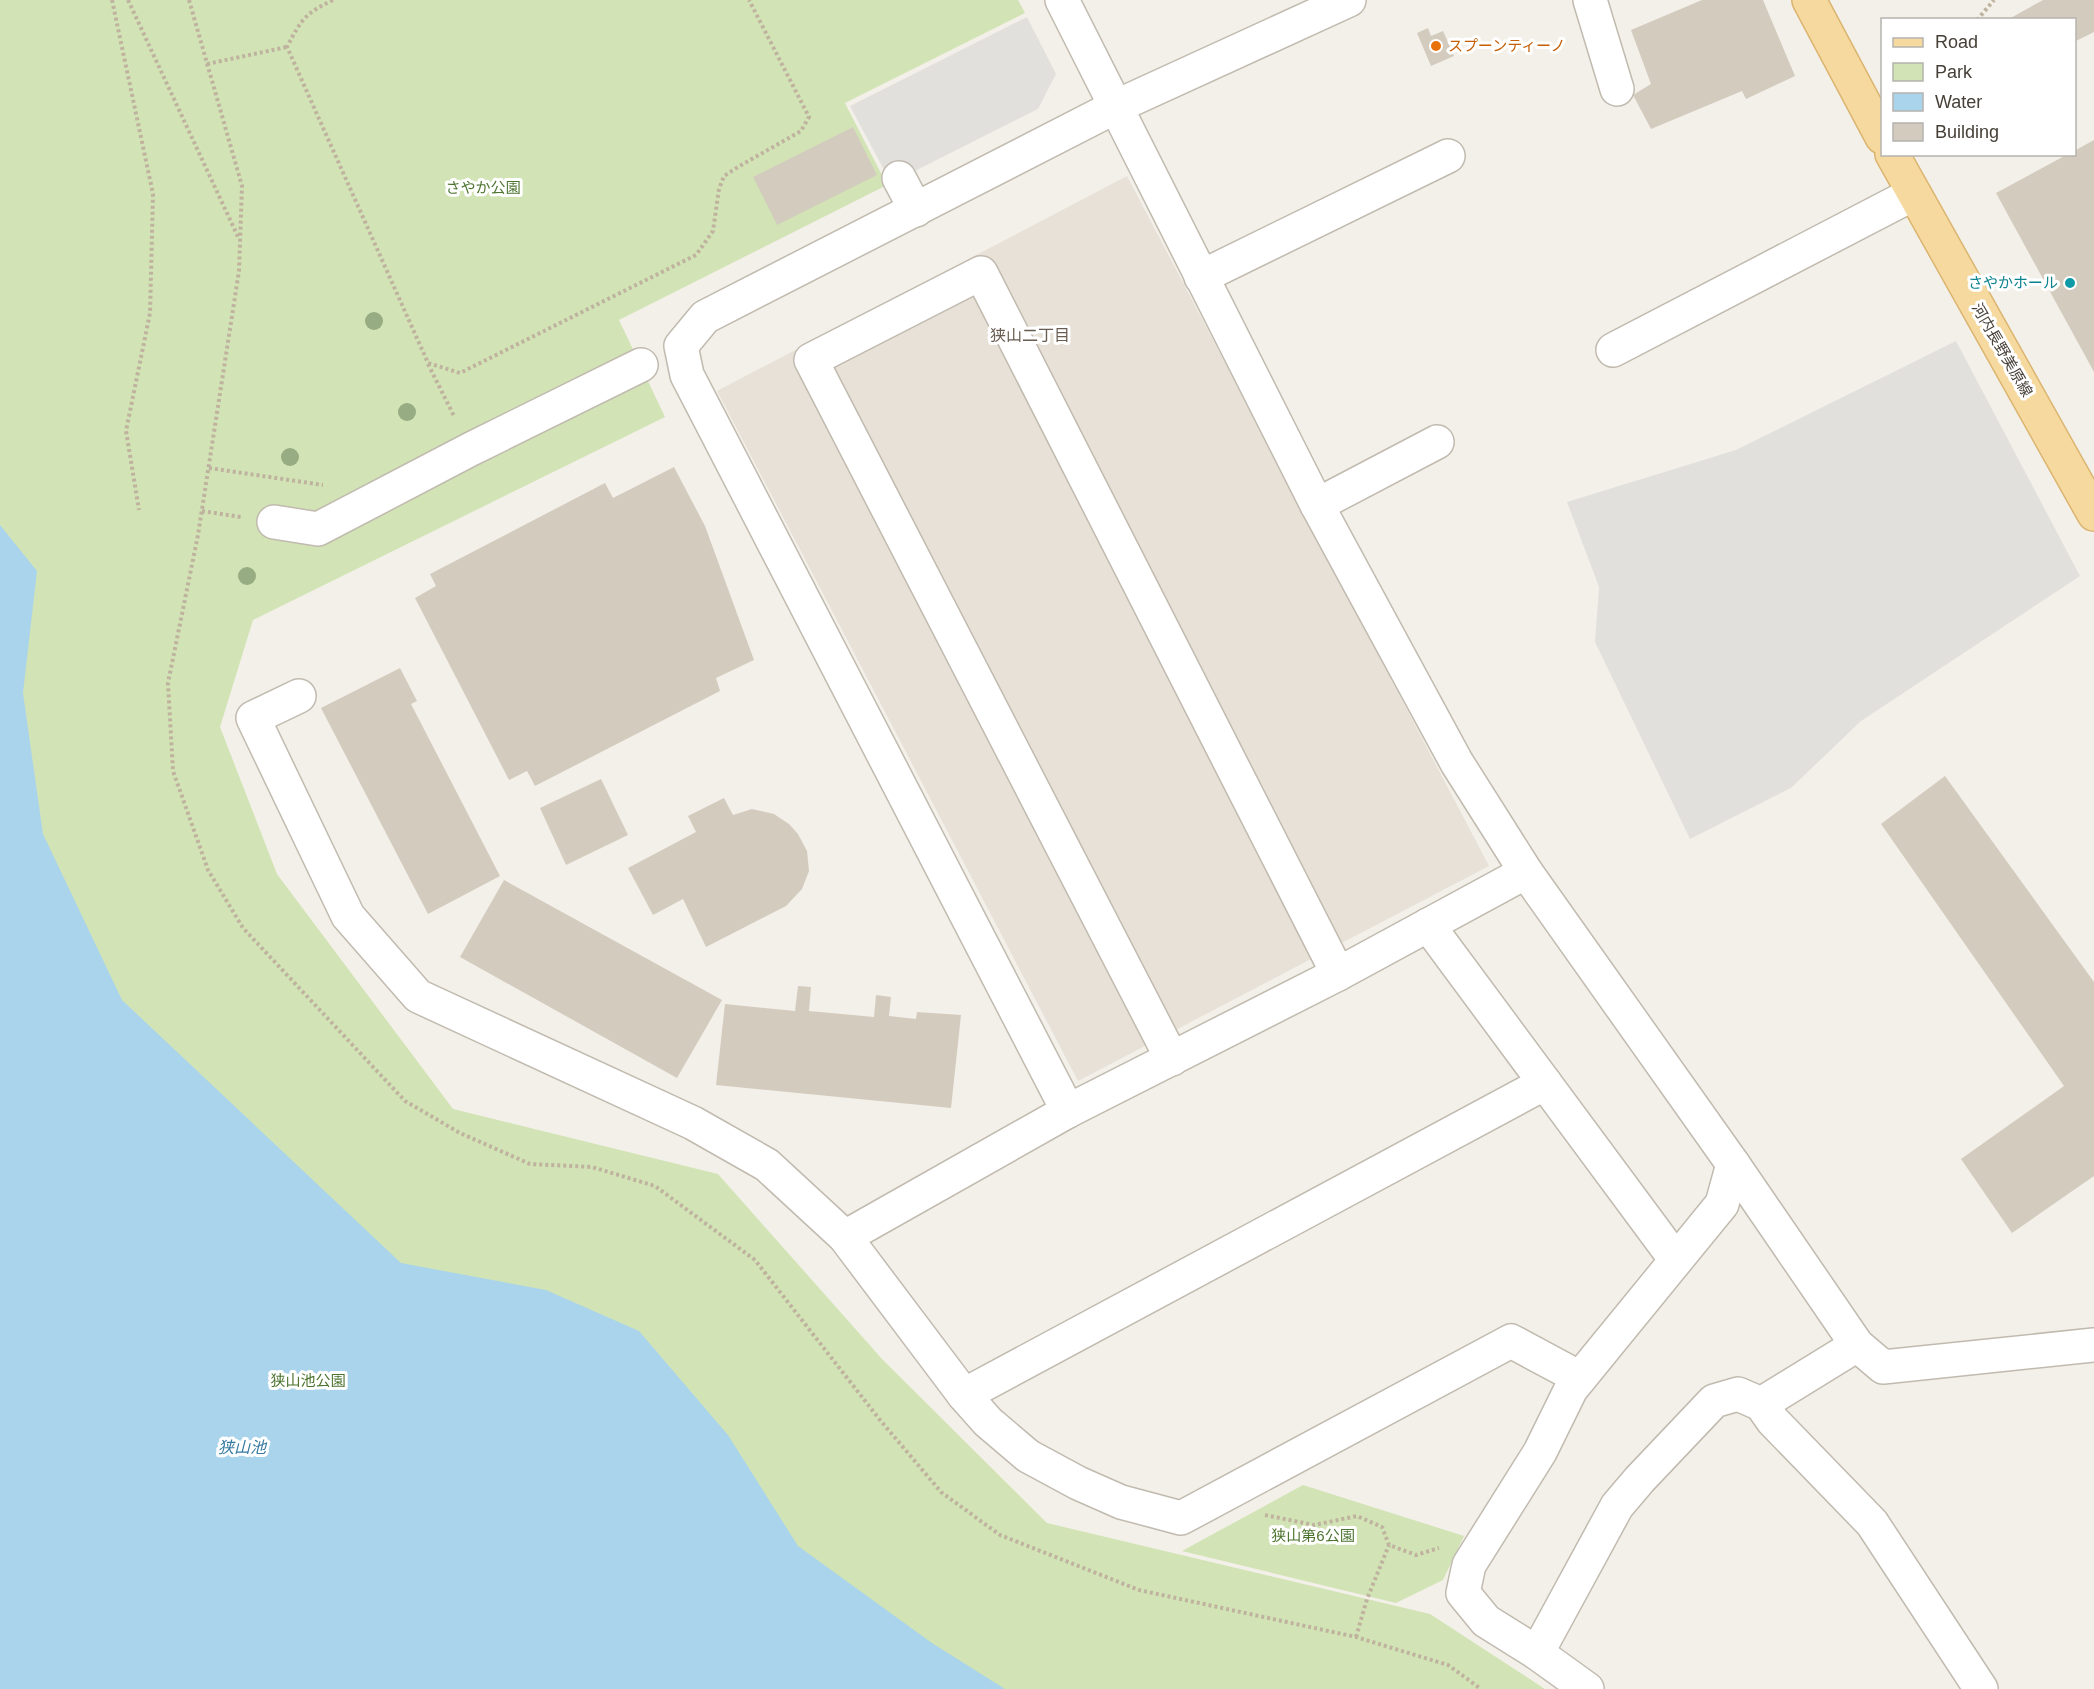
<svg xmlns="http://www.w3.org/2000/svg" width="2094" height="1689" font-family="Arial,'Noto Sans JP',sans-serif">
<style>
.residential{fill:#e7e1d8}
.green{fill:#d2e4b5}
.parking{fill:#e2e0dd}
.water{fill:#aad4eb}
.building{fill:#d4cbbf}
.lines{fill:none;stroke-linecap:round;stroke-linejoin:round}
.minor-casing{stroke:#c1baaf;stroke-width:36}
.major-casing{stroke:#dbb570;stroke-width:36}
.path{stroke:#bfb29f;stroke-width:4;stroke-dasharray:3 3;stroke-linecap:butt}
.minor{stroke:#fff;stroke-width:33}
.major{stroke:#f6d99f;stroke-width:33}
.tree{fill:#98ac83}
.food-dot{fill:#e8710a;stroke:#fff;stroke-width:2}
.culture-dot{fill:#0f9aa8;stroke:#fff;stroke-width:2}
.labels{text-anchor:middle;stroke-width:6;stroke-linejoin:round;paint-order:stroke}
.food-label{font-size:15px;fill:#c56008;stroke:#fff;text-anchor:start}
.park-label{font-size:15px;fill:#4d742f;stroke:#fff}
.culture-label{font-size:15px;fill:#0d838f;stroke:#fff;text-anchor:end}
.street-label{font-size:15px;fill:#464038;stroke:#fff}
.neighbourhood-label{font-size:16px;fill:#685d50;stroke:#fff}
.water-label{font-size:16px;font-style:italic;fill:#377ba2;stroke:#fff}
</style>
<rect width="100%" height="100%" fill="#f3f0e9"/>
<path class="residential" d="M 1127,176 L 1489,866 L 1078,1081 L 717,391 Z"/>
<g class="green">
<path d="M 0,0 L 1018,0 L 1025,13 L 845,103 L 887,185 L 619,320 L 665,417 L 253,620 L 220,727 L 277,874 L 453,1109 L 718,1174 L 882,1359 L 1047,1523 L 1430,1614 L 1545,1689 L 0,1689 Z"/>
<path d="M 1303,1485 L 1464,1536 L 1443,1580 L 1396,1603 L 1182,1551 Z"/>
</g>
<g class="parking">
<path d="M 1027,17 L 1056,74 L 1038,109 L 891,183 L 850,106 Z"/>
<path d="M 1956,341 L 2080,576 L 1861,721 L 1791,788 L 1690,839 L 1595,642 L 1599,587 L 1567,502 L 1736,450 Z"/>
</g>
<path class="water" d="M 0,525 L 37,571 L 23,693 L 43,834 L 122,1000 L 401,1263 L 546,1290 L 639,1331 L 728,1435 L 798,1546 L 932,1643 L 1005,1689 L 0,1689 Z"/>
<g class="building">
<path d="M 1702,0 L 1763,0 L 1795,76 L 1746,99 L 1742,91 L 1651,129 L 1633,95 L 1651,84 L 1631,30 Z"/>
<path d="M 2043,0 L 2094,0 L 2094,32 L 2074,42 L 2074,20 L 2007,20 Z"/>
<path d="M 1428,28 L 1431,36 L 1443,31 L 1454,56 L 1431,66 L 1417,33 Z"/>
<path d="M 853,127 L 877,175 L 777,225 L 753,177 Z"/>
<path d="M 2094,140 L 2094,372 L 1996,193 L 2068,154 L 2074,154 L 2074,151 Z"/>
<path d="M 674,467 L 705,526 L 754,660 L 716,678 L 720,691 L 535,786 L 527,771 L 509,780 L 415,598 L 436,586 L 430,574 L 605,483 L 613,498 Z"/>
<path d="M 400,668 L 417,701 L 411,704 L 500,876 L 428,914 L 321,708 Z"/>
<path d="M 1945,776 L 2094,982 L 2094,1176 L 2012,1233 L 1961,1159 L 2064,1086 L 1881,824 Z"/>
<path d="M 601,779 L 628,835 L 566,865 L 540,808 Z"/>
<path d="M 724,798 L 733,815 L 752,809 L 774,814 L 789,824 L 798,834 L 807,851 L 809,871 L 802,889 L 786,906 L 706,947 L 683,899 L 653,915 L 628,868 L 696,832 L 688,816 Z"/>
<path d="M 504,880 L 722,1000 L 677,1078 L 460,957 Z"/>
<path d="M 798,986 L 811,987 L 809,1011 L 874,1017 L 876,995 L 891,997 L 889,1016 L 916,1019 L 917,1012 L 961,1015 L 951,1108 L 716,1085 L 725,1004 L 795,1011 Z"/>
</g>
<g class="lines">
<g class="minor-casing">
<g id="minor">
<path d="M 1062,0 L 1317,505 L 1457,763 L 1526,872 L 1733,1164 L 1857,1345 L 1761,1404"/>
<path d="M 1590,0 L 1617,89"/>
<path d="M 899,178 L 916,210"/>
<path d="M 1201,277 L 1448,156"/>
<path d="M 1613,350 L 1913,194"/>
<path d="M 1317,505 L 1437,442"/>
<path d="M 274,522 L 318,529 L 471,449 L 641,365"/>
<path d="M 299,696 L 253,718 L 348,916 L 418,996 L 693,1123 L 767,1165 L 845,1237"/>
<path d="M 1526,872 L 1338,974 L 1068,1111 L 845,1237 L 964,1395 L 988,1422 L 1028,1456 L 1078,1483 L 1121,1502 L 1181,1518 L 1511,1341 L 1580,1378"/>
<path d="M 1428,925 L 1676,1260"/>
<path d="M 1172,1059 L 811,360 L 981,273 L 1338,974"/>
<path d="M 1068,1111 L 687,375 L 681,346 L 705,317 L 1115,107 L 1349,0"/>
<path d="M 1857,1345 L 1883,1367 L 2094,1345"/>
<path d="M 964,1395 L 1545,1083"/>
<path d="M 1537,1653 L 1617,1506 L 1640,1479 L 1714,1401 L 1738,1394 L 1761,1404 L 1773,1421 L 1872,1523 L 1981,1689"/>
<path d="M 1587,1689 L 1537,1653 L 1486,1621 L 1463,1593 L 1469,1565 L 1540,1452 L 1571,1389 L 1722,1204 L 1733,1164"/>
</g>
</g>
<g class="major-casing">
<g id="major">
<path d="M 1809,0 L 1882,137"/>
<path d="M 1892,154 L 2094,514"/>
</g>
</g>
<g class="path">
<path d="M 112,0 L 153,194 L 150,313 L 126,431 L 139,510"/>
<path d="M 128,0 L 239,239"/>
<path d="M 189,0 L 242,186 L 239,271 L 198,535 L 168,683 L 173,771 L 208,870 L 243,928 L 405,1101 L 460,1133 L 530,1164 L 592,1167 L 655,1186 L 755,1260 L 880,1420 L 941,1492 L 1000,1535 L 1139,1590 L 1356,1637 L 1448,1665 L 1481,1689"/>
<path d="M 333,0 C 305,14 302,18 287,47 L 428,363 L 460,373 L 696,255 L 713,231 L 719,189 L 724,176 L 738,167 L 801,131 L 809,117 L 749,0"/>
<path d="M 1977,20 L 1994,0"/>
<path d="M 207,64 L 287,47"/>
<path d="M 428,364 L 454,416"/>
<path d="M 209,468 L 323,485"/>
<path d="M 202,511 L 241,517"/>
<path d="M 1265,1515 L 1314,1525 L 1357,1516 L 1382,1527 L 1389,1545 L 1416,1555 L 1439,1548"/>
<path d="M 1356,1637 L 1367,1599 L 1389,1545"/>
</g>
<use href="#minor" class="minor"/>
<use href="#major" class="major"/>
</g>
<g class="tree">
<circle cx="374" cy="321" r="9"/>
<circle cx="407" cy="412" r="9"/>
<circle cx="290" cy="457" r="9"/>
<circle cx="247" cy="576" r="9"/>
</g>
<circle class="food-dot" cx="1436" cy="46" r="6"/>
<circle class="culture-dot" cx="2070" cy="283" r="6"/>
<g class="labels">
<g class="food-label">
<text x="1448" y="51">スプーンティーノ</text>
</g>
<g class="park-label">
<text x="483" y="193">さやか公園</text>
<text x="308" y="1386">狭山池公園</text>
<text x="1313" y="1541">狭山第6公園</text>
</g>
<g class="culture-label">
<text x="2058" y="288">さやかホール</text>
</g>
<g class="street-label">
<text transform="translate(2002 350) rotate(60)" y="5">河内長野美原線</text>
</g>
<g class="neighbourhood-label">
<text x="1030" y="341">狭山二丁目</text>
</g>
<g class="water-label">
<text x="242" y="1453">狭山池</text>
</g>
</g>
<rect x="1881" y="18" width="195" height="138" fill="#ffffff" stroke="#b5b3af" stroke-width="1.5"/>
<rect x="1893" y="38" width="30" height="9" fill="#f6d99f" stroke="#b5b3af" stroke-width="1.5"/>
<text x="1935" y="48" font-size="18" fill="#464038">Road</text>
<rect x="1893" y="63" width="30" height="18" fill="#d2e4b5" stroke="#b5b3af" stroke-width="1.5"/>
<text x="1935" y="78" font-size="18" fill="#464038">Park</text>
<rect x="1893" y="93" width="30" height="18" fill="#aad4eb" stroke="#b5b3af" stroke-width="1.5"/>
<text x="1935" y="108" font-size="18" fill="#464038">Water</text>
<rect x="1893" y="123" width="30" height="18" fill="#d4cbbf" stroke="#b5b3af" stroke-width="1.5"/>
<text x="1935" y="138" font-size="18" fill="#464038">Building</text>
</svg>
